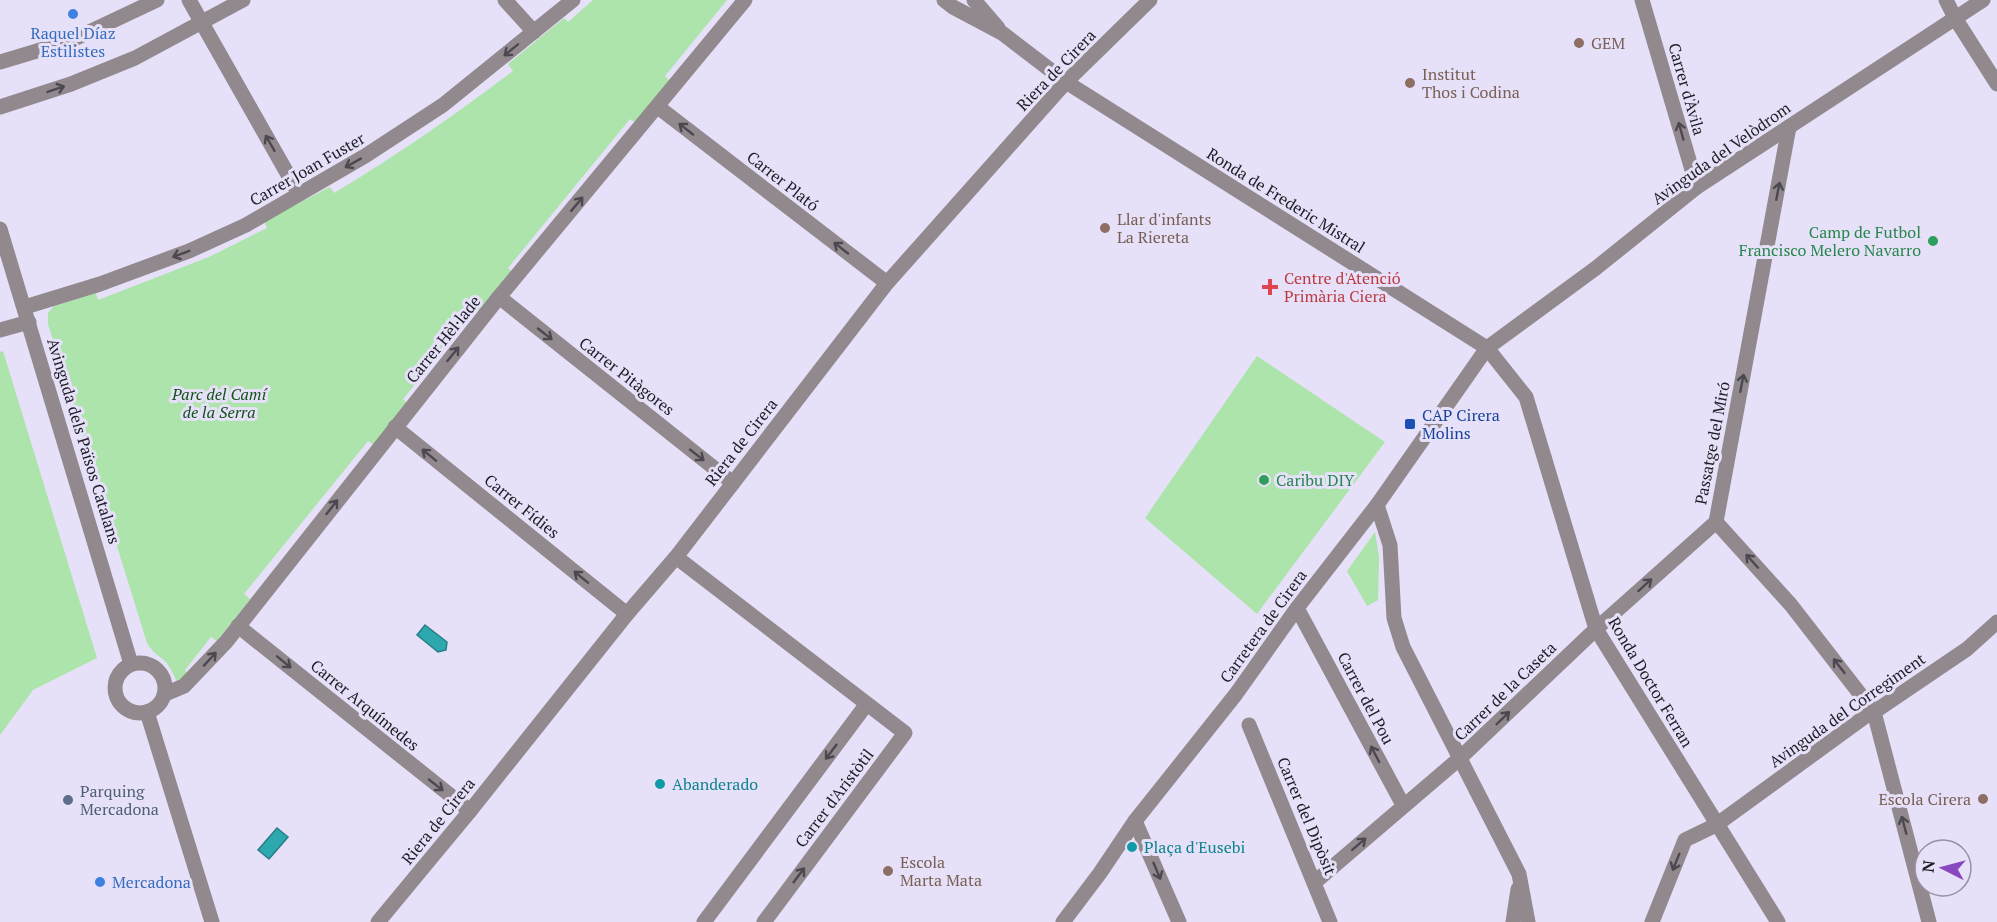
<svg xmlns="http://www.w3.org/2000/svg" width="1997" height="922" font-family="'PT Serif',serif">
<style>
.green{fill:#ace4ab}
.water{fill:#2ca8ae;stroke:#287e85;stroke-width:1.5}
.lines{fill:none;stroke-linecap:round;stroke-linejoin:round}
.minor{stroke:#92898f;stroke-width:15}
.oneway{stroke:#4c484f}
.shop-dot{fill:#3f7fe0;stroke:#e6e1f8;stroke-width:2}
.education-dot{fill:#8d6e63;stroke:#e6e1f8;stroke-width:2}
.leisure-dot{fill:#2e9e5b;stroke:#e6e1f8;stroke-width:2}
.health-dot{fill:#e0444e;stroke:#e6e1f8;stroke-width:2}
.transit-dot{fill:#1a4fb4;stroke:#e6e1f8;stroke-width:2}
.culture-dot{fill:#0f9aa8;stroke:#e6e1f8;stroke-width:2}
.service-dot{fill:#5c6f8a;stroke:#e6e1f8;stroke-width:2}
.labels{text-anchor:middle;stroke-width:6;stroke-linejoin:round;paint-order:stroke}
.shop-label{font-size:16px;fill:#366cbe;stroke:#e6e1f8}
.education-label{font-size:16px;fill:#785e54;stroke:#e6e1f8;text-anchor:start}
.street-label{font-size:16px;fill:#1e1c24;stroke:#e6e1f8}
.leisure-label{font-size:16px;fill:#27864d;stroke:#e6e1f8;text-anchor:end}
.health-label{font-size:16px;fill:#be3a42;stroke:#e6e1f8;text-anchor:start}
.park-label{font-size:16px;font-style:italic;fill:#135119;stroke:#e6e1f8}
.transit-label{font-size:16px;fill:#164399;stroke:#e6e1f8;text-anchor:start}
.culture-label{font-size:16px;fill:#0d838f;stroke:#e6e1f8;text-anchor:start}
.service-label{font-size:16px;fill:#4e5e75;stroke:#e6e1f8;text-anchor:start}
</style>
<rect width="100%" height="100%" fill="#e6e1f8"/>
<g class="green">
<path d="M 593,0 L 727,0 L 665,76 L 671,82 L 637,124 L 630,119 L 508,268 L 515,274 L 480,315 L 475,311 L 403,399 L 408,404 L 374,445 L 368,441 L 244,594 L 250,599 L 217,641 L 211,637 L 185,670 L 188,674 L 178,684 C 174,676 171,668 165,661 C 158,655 152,652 147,643 L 48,324 L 48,313 L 54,306 L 96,293 L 98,300 L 209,257 L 267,228 L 264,221 L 330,187 L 334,193 C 396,156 455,115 513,71 L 508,64 L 564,18 L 568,22 Z"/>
<path d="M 3,351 L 97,658 L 33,690 L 0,735 L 0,352 Z"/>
<path d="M 1257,356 L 1385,442 L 1257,614 L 1145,518 Z"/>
<path d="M 1375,532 L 1379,557 L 1378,600 L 1367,606 L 1347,571 Z"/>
</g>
<g class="water">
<path d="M 425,625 L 447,642 L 446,650 L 438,652 L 417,635 Z"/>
<path d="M 277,828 L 288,837 L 269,859 L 258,850 Z"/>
</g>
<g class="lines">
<g class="minor">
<path d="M 189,0 L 299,194"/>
<path d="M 505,0 L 534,32"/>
<path d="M 944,0 L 953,7 L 1002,33 L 1066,82 L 1487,348 L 1526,397 L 1596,629 L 1778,922"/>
<path d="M 974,0 L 998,28"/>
<path d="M 1642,0 L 1697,187"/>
<path d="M 1946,0 L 1955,18 L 1997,84"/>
<path d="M 0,62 L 70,41 L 157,0"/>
<path d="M 0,107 L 71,84 L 135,58 L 243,0"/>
<path d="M 658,107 L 887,283"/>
<path d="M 1789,127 L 1716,522 L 1791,605 L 1874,712 L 1929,922"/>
<path d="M 0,229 L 131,664"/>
<path d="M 499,297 L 733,483"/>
<path d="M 25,307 L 100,284 L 189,251 L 246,225 L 365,156 L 443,105 L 573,0"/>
<path d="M 0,330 L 29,322"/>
<path d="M 395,427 L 627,614"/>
<path d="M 1377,505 L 1390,545 L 1394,618 L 1403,647 L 1519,874 L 1528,922"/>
<path d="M 676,557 L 905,733 L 764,922"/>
<path d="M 1297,608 L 1403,805"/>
<path d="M 238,626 L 470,811"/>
<circle cx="140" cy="688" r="25"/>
<path d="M 165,694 L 184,686 L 226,642 L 499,297 L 745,0"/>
<path d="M 147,712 L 212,922"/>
<path d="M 1249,725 L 1330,922"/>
<path d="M 1135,821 L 1179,922"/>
<path d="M 1315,882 L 1460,758 L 1596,629 L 1716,522"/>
<path d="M 378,922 L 470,811 L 627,614 L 676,557 L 887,283 L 1066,82 L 1150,0"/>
<path d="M 704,922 L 866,705"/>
<path d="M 1063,922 L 1100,873 L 1135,821 L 1236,694 L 1297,608 L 1377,505 L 1487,348 L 1596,268 L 1697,187 L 1983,0"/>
<path d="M 1513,922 L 1518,889"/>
<path d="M 1652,922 L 1685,840 L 1716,825 L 1870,713 L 1874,712 L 1967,649 L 1997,622"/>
</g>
</g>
<defs><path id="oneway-shaft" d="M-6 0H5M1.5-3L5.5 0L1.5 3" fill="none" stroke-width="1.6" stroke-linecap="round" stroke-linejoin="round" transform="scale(1.5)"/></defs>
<g class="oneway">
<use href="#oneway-shaft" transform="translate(511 50) rotate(141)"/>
<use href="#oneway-shaft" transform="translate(56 89) rotate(-19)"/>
<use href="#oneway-shaft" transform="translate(686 129) rotate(-142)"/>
<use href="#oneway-shaft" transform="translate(1681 131) rotate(-106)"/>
<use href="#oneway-shaft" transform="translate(270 143) rotate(-120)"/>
<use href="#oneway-shaft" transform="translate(353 163) rotate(151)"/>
<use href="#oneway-shaft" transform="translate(1778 191) rotate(-79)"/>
<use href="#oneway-shaft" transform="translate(577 204) rotate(-50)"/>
<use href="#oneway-shaft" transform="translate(841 248) rotate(-142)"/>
<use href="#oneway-shaft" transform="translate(181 254) rotate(159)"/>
<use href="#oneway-shaft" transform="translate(545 334) rotate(38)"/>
<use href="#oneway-shaft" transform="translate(453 354) rotate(-51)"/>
<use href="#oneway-shaft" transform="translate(1742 383) rotate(-79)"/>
<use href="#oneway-shaft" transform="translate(429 455) rotate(-141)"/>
<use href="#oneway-shaft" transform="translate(697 455) rotate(38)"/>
<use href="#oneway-shaft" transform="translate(332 507) rotate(-52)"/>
<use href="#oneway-shaft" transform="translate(1752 561) rotate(-132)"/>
<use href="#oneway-shaft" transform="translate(581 577) rotate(-141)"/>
<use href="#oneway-shaft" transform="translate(1645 585) rotate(-42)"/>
<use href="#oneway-shaft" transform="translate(210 659) rotate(-47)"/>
<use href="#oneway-shaft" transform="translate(284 662) rotate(39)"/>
<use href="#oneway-shaft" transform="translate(1839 666) rotate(-128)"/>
<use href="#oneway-shaft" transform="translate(1503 718) rotate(-44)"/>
<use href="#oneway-shaft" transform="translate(831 752) rotate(127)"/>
<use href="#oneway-shaft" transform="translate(1375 754) rotate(-118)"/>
<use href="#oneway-shaft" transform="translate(436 785) rotate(38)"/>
<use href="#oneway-shaft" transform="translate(1904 825) rotate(-105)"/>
<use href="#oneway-shaft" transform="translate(1359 844) rotate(-41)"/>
<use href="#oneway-shaft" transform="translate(1676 862) rotate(112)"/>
<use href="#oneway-shaft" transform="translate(1157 871) rotate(67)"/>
<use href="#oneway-shaft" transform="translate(799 875) rotate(-53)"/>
</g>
<g class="shop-dot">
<circle cx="73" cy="14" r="6"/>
<circle cx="100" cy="882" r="6"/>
</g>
<g class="education-dot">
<circle cx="1579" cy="43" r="6"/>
<circle cx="1410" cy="83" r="6"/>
<circle cx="1105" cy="228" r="6"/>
<circle cx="1983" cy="799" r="6"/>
<circle cx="888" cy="871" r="6"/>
</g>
<g class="leisure-dot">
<circle cx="1933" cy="241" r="6"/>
<circle cx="1264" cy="480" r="6"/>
</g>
<path class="health-dot" d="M1267 278h6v6h6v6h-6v6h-6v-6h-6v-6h6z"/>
<rect class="transit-dot" x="1404" y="418" width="12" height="12" rx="3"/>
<g class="culture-dot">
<circle cx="660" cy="784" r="6"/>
<circle cx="1132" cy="847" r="6"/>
</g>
<circle class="service-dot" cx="68" cy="800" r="6"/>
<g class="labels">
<g class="shop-label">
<text x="73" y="39">Raquel Díaz<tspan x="73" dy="18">Estilistes</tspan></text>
<text x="112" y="888" text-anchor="start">Mercadona</text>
</g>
<g class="education-label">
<text x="1591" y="49">GEM</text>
<text x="1422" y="80">Institut<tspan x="1422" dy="18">Thos i Codina</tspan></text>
<text x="1117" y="225">Llar d'infants<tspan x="1117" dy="18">La Riereta</tspan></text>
<text x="1971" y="805" text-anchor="end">Escola Cirera</text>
<text x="900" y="868">Escola<tspan x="900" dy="18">Marta Mata</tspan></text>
</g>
<g class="street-label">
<text transform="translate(1056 70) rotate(-46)" y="6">Riera de Cirera</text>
<text transform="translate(1687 89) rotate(74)" y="6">Carrer d'Àvila</text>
<text transform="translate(1721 153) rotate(-35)" y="6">Avinguda del Velòdrom</text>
<text transform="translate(307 169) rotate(-30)" y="6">Carrer Joan Fuster</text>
<text transform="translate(783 181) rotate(38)" y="6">Carrer Plató</text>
<text transform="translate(1286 200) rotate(32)" y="6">Ronda de Frederic Mistral</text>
<text transform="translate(443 339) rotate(-51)" y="6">Carrer Hèl·lade</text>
<text transform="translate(627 376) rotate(38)" y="6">Carrer Pitàgores</text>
<text transform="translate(84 441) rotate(73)" y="6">Avinguda dels Països Catalans</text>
<text transform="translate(741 442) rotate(-52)" y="6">Riera de Cirera</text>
<text transform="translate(1712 443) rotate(-79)" y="6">Passatge del Miró</text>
<text transform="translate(522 506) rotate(39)" y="6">Carrer Fídies</text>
<text transform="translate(1263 626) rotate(-54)" y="6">Carretera de Cirera</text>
<text transform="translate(1651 682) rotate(59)" y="6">Ronda Doctor Ferran</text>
<text transform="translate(1505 691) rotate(-44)" y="6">Carrer de la Caseta</text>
<text transform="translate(1366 698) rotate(62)" y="6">Carrer del Pou</text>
<text transform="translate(365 705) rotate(39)" y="6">Carrer Arquímedes</text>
<text transform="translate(1847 710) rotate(-35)" y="6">Avinguda del Corregiment</text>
<text transform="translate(834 798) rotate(-53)" y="6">Carrer d'Aristòtil</text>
<text transform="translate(1307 816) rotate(67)" y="6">Carrer del Dipòsit</text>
<text transform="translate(438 821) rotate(-51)" y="6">Riera de Cirera</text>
</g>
<g class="leisure-label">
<text x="1921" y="238">Camp de Futbol<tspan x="1921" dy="18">Francisco Melero Navarro</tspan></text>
<text x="1276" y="486" text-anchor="start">Caribu DIY</text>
</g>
<g class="health-label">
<text x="1284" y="284">Centre d'Atenció<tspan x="1284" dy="18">Primària Ciera</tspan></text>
</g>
<g class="park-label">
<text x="219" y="400">Parc del Camí<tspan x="219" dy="18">de la Serra</tspan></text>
</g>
<g class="transit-label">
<text x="1422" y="421">CAP Cirera<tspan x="1422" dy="18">Molins</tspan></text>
</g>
<g class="culture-label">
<text x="672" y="790">Abanderado</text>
<text x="1144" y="853">Plaça d'Eusebi</text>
</g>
<g class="service-label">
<text x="80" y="797">Parquing<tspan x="80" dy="18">Mercadona</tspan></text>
</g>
</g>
<g transform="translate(1943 868) rotate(276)"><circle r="28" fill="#e6e1f8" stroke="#9692a3" stroke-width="1.5"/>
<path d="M0-4.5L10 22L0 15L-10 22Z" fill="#8948bd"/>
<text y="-9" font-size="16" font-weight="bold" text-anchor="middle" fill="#1e1c24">N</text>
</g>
</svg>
